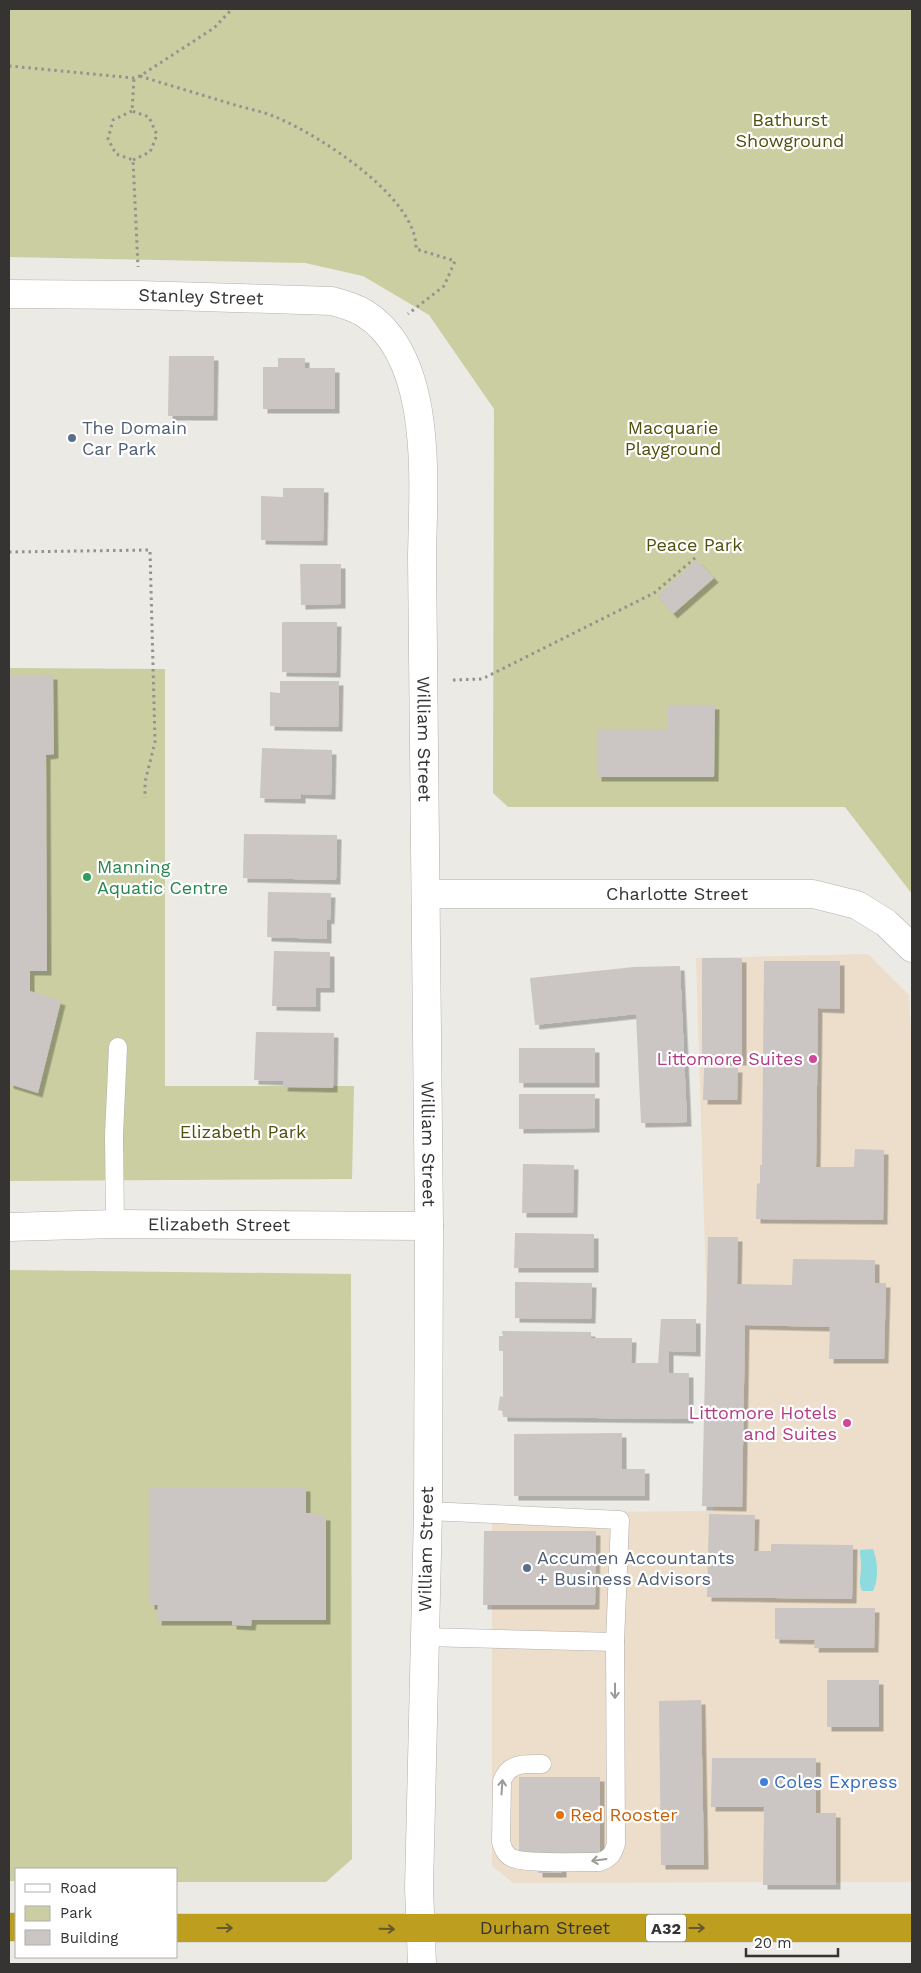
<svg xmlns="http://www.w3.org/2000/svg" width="921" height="1973" font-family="'Work Sans',sans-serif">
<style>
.commercial{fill:#ecdecb}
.green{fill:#cacea0}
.water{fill:#8ddbde}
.building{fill:#cbc5c3;filter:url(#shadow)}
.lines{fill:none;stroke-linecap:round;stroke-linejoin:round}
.lane-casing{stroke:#b2b0ab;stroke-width:19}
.street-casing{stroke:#b2b0ab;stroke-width:29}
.highway-casing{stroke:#c6c6c6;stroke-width:29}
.path{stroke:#94928f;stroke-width:3;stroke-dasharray:2.5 4;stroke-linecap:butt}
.lane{stroke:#fff;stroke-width:18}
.street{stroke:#fff;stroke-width:28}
.highway{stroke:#bd9e1e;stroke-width:28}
.oneway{stroke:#9a9a98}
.oneway2{stroke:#65592b}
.service-dot{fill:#5c6f8a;stroke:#fff;stroke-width:2}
.leisure-dot{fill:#2e9e5b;stroke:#fff;stroke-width:2}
.hotel-dot{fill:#d1479c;stroke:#fff;stroke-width:2}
.shop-dot{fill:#3f7fe0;stroke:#fff;stroke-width:2}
.food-dot{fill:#e8710a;stroke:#fff;stroke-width:2}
.labels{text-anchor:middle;stroke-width:4.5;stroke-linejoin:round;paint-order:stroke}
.shield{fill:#fff;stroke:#727170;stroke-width:1}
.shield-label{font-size:16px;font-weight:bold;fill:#353432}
.park-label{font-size:18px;fill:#4e500b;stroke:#fff}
.street-label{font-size:18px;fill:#353432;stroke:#fff}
.service-label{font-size:18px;fill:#4e5e75;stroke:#fff;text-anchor:start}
.leisure-label{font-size:18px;fill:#27864d;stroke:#fff;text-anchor:start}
.hotel-label{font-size:18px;fill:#b23c85;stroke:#fff;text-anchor:end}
.shop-label{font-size:18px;fill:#366cbe;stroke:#fff;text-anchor:start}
.food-label{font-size:18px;fill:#c56008;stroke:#fff;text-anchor:start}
</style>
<defs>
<filter id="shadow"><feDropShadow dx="4.5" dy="4.5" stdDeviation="0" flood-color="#0004"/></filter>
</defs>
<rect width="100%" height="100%" fill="#eceae5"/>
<path class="commercial" d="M 868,954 L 909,995 L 912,1053 L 912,1882 L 513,1883 L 492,1866 L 492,1513 L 713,1511 L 696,958 Z"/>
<g class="green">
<path d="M 9,9 L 912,9 L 912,894 L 845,807 L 508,807 L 493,793 L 494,409 L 429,315 L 363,276 L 305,263 L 9,257 Z"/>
<path d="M 9,668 L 165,669 L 165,1086 L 354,1086 L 352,1179 L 9,1181 Z"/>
<path d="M 9,1270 L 351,1274 L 352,1859 L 326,1882 L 176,1882 L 176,1869 L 16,1869 L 16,1881 L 9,1881 Z"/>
</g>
<path class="water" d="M 873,1549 C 878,1562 879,1579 873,1591 L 862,1591 C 858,1581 861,1576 861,1567 C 861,1561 860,1555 860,1550 Z"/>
<g class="building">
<path d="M 169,356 L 214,356 L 213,416 L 168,416 Z"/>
<path d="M 278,358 L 305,358 L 305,368 L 335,368 L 335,409 L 263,409 L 263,367 L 278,367 Z"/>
<path d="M 283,488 L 324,488 L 323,541 L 261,540 L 261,496 L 283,497 Z"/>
<path d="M 697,560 L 714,578 L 673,614 L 657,596 Z"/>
<path d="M 300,564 L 341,564 L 341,604 L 301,605 Z"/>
<path d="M 282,622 L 337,622 L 336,673 L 282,672 Z"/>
<path d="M 53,675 L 54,754 L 46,755 L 47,971 L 30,971 L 30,991 L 61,1001 L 38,1093 L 9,1084 L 9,676 Z"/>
<path d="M 280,681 L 339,681 L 338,727 L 270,726 L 270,692 L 280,693 Z"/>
<path d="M 667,705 L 715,705 L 714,777 L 597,777 L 597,729 L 667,729 Z"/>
<path d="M 262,748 L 332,750 L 331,795 L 301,794 L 301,799 L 260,798 Z"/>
<path d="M 244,834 L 337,835 L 336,880 L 243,878 Z"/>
<path d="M 268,892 L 331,893 L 330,920 L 327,919 L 327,939 L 267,937 Z"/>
<path d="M 274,951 L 330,952 L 330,988 L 316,988 L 316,1007 L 272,1006 Z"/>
<rect x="702" y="958" width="40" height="103"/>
<path d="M 764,961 L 840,961 L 840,1009 L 818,1008 L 816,1167 L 854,1167 L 855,1149 L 884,1150 L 883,1220 L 756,1219 L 757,1184 L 760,1183 L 760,1165 L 762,1165 Z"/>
<path d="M 680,966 L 687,1122 L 641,1123 L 636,1014 L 535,1025 L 530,978 L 634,967 Z"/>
<path d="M 256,1032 L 334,1033 L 333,1088 L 283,1087 L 284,1081 L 254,1080 Z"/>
<rect x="519" y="1048" width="76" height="35"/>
<path d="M 704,1068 L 738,1068 L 737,1100 L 703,1100 Z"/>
<path d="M 519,1094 L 595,1094 L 595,1128 L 519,1129 Z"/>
<path d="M 523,1164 L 574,1165 L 573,1213 L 522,1213 Z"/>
<path d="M 515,1233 L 594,1234 L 594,1268 L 514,1268 Z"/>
<path d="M 708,1237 L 738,1237 L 737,1284 L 792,1285 L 793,1259 L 875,1260 L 875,1283 L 886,1283 L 884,1359 L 829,1359 L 830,1327 L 745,1325 L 742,1507 L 702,1506 Z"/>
<path d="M 515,1282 L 592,1283 L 591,1319 L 515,1318 Z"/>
<path d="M 661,1319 L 696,1319 L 696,1352 L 669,1351 L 669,1373 L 689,1373 L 689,1419 L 503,1417 L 503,1411 L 498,1410 L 500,1396 L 503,1397 L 503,1351 L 499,1351 L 499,1336 L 503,1336 L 502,1331 L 591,1332 L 591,1338 L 632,1338 L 631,1363 L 658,1363 Z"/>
<path d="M 622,1433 L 622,1469 L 645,1469 L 645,1496 L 514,1496 L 514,1434 Z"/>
<path d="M 150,1487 L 306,1487 L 306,1513 L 316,1513 L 316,1516 L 326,1516 L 326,1620 L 252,1620 L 251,1626 L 232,1625 L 232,1621 L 157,1621 L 158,1605 L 150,1605 Z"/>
<path d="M 709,1514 L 755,1515 L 754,1551 L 771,1551 L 771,1544 L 853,1545 L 852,1599 L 707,1597 Z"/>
<path d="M 484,1531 L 596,1531 L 595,1605 L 483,1605 Z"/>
<path d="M 775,1608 L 875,1608 L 874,1648 L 814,1648 L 815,1640 L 775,1639 Z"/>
<rect x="827" y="1680" width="52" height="47"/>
<path d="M 701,1700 L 704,1865 L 661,1865 L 659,1701 Z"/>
<path d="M 712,1758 L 816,1758 L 816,1813 L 836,1813 L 836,1885 L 763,1885 L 764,1807 L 711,1807 Z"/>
<path d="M 519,1777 L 600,1777 L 600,1854 L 562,1854 L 562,1873 L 538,1873 L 538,1854 L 519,1854 Z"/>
</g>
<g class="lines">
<g class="lane-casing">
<g id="lane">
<path d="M 115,1224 L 114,1135 L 118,1047"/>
<path d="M 428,1511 L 620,1520 L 615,1642 L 616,1844 C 613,1854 610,1859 599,1862 C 582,1862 524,1864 512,1858 C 505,1854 503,1849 501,1842 L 502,1781 C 509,1762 524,1764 542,1764"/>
<path d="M 424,1637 L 615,1642"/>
</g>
</g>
<g class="street-casing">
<g id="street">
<path id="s1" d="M 9,294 L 140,295 L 332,301 C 343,304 354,307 364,313 C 435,357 423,486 422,557 L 429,1226 L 428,1511 L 419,1888 L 422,1964"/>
<path id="s2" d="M 427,894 L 813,894 L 857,905 L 886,923 L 912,948"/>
<path id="s3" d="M 9,1227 L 115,1224 L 429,1226"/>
</g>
</g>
<g class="highway-casing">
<g id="highway">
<path d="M 9,1927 L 16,1927"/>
<path id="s4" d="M 176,1928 L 912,1928"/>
</g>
</g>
<g class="path">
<path d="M 9,66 L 134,78 L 140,76 L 214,28 L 232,9"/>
<path d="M 140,76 C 171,86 203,95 235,105 C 249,109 265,112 278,118 C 320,136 418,198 416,249 L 455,261 L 444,286 L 408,314"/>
<path d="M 132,111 L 113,120 L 108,139 L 116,154 L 133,160 L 138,267"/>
<path d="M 133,160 L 150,152 L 157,135 L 149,117 L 132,111 L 134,78"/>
<path d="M 9,552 L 150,550 L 155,742 L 145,782 L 145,798"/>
<path d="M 453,680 L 482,679 L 654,593 L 695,558"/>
</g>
<use href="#lane" class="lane"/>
<use href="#street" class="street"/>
<use href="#highway" class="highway"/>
</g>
<defs><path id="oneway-shaft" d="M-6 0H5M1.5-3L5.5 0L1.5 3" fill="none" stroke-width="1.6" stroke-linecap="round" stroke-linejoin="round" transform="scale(1.25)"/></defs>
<g class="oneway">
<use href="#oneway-shaft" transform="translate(615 1691) rotate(90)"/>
<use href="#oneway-shaft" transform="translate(502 1787) rotate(-86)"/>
<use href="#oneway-shaft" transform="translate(599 1860) rotate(172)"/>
</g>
<g class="oneway2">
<use href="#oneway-shaft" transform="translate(225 1928)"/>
<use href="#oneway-shaft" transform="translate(697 1928)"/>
<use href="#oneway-shaft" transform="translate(387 1929) rotate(1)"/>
</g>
<g class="service-dot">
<circle cx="72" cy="438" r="5"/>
<circle cx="527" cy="1568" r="5"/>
</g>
<circle class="leisure-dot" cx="87" cy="877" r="5"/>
<g class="hotel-dot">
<circle cx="813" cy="1059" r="5"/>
<circle cx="847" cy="1423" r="5"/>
</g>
<circle class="shop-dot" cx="764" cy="1782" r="5"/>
<circle class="food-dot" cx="560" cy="1815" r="5"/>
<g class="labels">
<rect class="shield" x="646" y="1914.5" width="40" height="27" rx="4"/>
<g class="shield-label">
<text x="666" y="1934">A32</text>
</g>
<g class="park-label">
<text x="790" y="126">Bathurst<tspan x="790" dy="21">Showground</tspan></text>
<text x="673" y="434">Macquarie<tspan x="673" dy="21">Playground</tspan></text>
<text x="694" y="551">Peace Park</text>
<text x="243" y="1138">Elizabeth Park</text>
</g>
<g class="street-label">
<text dy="6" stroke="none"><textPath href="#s1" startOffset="192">Stanley Street</textPath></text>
<text dy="6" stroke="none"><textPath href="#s1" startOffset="801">William Street</textPath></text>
<text dy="6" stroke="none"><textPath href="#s2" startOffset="250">Charlotte Street</textPath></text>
<text dy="6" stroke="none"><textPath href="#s1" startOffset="1206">William Street</textPath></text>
<text dy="6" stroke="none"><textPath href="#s3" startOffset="210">Elizabeth Street</textPath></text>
<text transform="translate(426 1549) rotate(-89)" y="6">William Street</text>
<text dy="6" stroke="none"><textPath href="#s4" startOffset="369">Durham Street</textPath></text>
</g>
<g class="service-label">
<text x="82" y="434">The Domain<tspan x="82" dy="21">Car Park</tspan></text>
<text x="537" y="1564">Accumen Accountants<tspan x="537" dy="21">+ Business Advisors</tspan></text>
</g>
<g class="leisure-label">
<text x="97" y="873">Manning<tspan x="97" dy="21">Aquatic Centre</tspan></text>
</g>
<g class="hotel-label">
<text x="803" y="1065">Littomore Suites</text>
<text x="837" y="1419">Littomore Hotels<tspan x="837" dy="21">and Suites</tspan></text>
</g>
<g class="shop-label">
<text x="774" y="1788">Coles Express</text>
</g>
<g class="food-label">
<text x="570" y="1821">Red Rooster</text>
</g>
</g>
<rect width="921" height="1973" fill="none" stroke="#353432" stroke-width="20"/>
<rect x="15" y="1868" width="162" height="90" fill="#ffffff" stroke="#aeaead"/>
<rect x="25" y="1884" width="25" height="8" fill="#ffffff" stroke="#aeaead"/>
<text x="60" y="1893" font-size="15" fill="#353432">Road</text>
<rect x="25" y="1906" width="25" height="15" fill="#cacea0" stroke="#aeaead"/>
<text x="60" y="1918" font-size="15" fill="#353432">Park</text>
<rect x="25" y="1930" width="25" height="15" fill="#cbc5c3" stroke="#aeaead"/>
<text x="60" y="1943" font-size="15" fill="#353432">Building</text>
<path d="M746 1948v8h92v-8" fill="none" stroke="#353432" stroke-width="2.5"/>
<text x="754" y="1948" font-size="15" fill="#353432" stroke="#ffffff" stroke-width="4" paint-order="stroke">20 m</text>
</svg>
